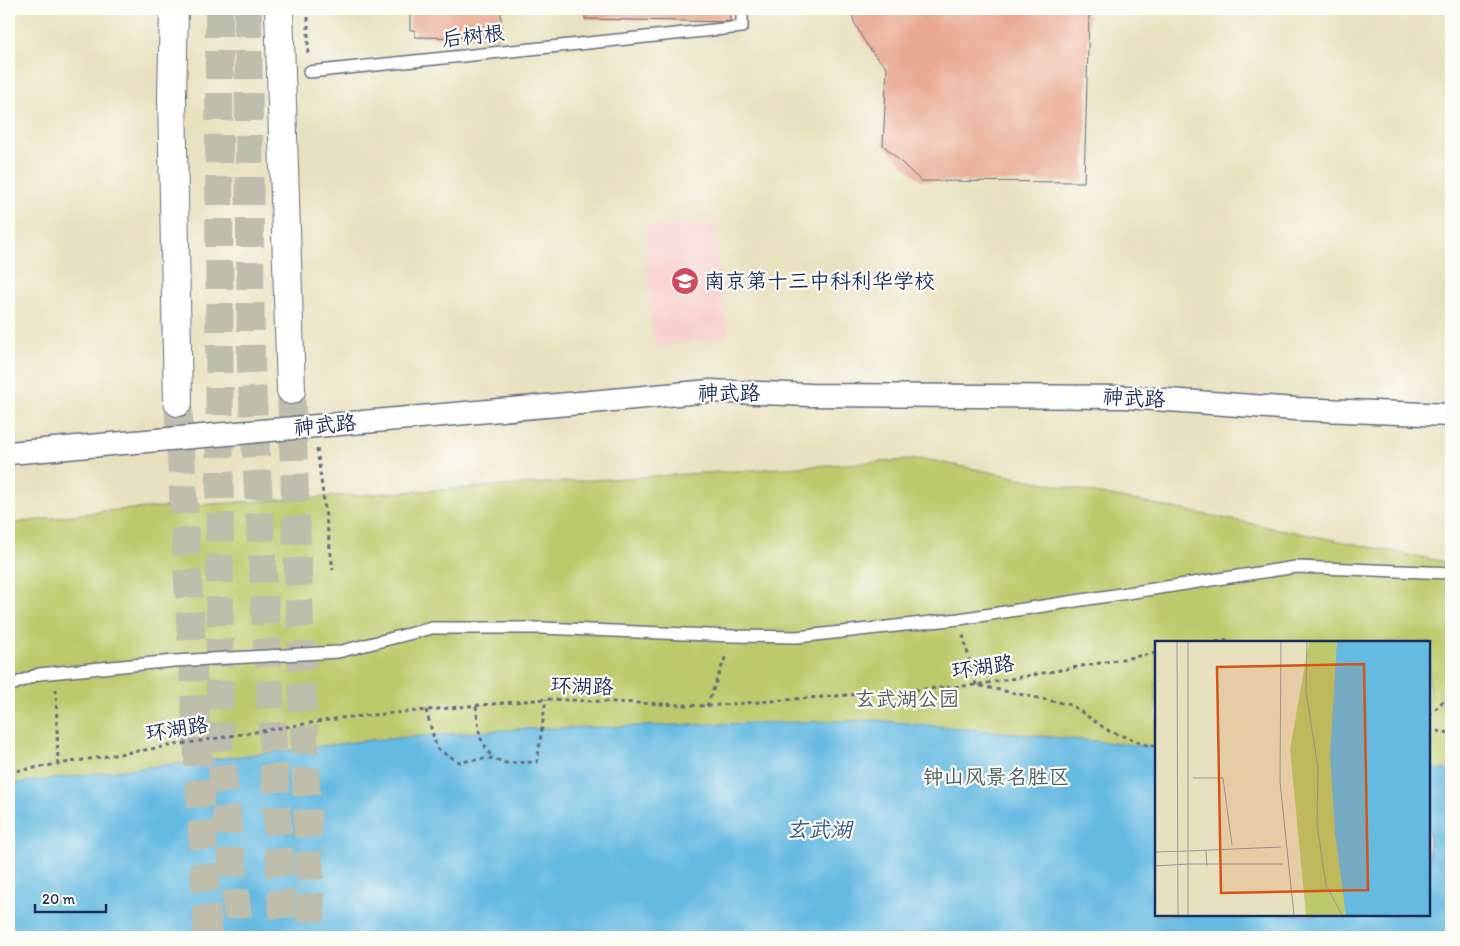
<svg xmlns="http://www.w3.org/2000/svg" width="1460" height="946" font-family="Itim,'LXGW WenKai TC',sans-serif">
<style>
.built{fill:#f7d0ce}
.green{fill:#bdc96a;stroke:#6c7c64;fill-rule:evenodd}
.water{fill:#65bae2;stroke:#4074a0}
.building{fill:#e9a991}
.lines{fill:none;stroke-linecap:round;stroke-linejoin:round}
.highway-tunnel{stroke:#bfbdac;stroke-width:28;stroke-dasharray:28 14;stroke-linecap:butt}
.lane-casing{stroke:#636d80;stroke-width:14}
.street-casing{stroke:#636d80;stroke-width:25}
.highway-casing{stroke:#636d80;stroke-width:30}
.path{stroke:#636d80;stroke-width:3;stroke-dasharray:4 4;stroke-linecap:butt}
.lane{stroke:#fff;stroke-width:11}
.street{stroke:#fff;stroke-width:22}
.highway{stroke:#fff;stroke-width:28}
.street-bridge-casing{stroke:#636d80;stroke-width:25;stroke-linecap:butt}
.street-bridge{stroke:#fff;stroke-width:22}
.labels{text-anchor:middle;stroke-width:4.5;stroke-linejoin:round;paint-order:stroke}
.street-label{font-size:21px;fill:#1b2f5e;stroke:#fdfcf7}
.poi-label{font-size:21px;fill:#1b2f5e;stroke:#fdfcf7;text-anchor:start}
.park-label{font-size:21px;fill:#4c5d62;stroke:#fdfcf7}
.water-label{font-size:22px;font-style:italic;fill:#315986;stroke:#fdfcf7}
.inset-road{fill:none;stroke:#969a98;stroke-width:1}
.view{fill:#d45514;fill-opacity:0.15;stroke:#d45514;stroke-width:2.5}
.inset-edge{fill:none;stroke:#1b2f5e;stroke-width:2.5}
</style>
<rect width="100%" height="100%" fill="#fdfcf7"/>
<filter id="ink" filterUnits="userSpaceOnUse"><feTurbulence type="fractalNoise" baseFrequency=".02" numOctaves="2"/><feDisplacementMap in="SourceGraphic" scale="10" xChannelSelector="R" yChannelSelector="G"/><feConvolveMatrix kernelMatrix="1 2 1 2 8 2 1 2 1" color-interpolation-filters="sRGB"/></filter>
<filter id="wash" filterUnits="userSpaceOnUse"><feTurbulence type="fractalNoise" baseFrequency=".0096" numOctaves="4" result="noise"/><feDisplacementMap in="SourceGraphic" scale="20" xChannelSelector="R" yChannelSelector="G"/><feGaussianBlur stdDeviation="1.12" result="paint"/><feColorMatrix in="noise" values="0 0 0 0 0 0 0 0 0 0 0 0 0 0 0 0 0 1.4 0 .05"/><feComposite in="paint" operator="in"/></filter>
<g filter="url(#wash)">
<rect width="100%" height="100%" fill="#e8e1bf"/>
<path class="built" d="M 713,224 L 729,336 L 653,347 L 645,225 Z"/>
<path class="green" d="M 924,459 L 1451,563 L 1451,937 L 9,937 L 9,524 L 103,511 ZM 1156,642 L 1429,642 L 1429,915 L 1156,915 Z"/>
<path class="water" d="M 875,720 L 1156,747 L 1156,915 L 1429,915 L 1429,769 L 1451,770 L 1451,937 L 9,937 L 9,784 L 371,740 L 517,729 Z"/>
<g id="blocks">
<g class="building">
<path d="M 410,9 L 501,9 L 501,38 L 415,37 L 415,30 L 410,30 Z"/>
<path d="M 585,9 L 730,9 L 730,22 L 585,19 Z"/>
<path d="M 851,9 L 1083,9 L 1089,16 L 1084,182 L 921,181 L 883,145 L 887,67 L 875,56 L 863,39 L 854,22 Z"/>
</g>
</g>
</g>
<g filter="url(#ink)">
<use href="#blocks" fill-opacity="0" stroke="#636d80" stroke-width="1"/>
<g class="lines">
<g class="highway-tunnel">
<path d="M 219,9 L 220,748 L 240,937"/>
<path d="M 248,9 L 251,368 L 284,937"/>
<path d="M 291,390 L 312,937"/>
<path d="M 178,402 L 208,937"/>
</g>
<g class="lane-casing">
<g id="lane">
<path d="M 309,72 L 742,27 L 742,9"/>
<path d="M 9,686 L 39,674 L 174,661 L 338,652 L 432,628 L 542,628 L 733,636 L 797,637 L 959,619 L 1296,567 L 1451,573"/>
</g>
</g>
<g class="street-casing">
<path id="street" d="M 580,403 L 710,391 L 810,395 L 1125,397 L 1296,409 L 1451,415"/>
</g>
<g class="highway-casing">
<g id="highway">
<path d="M 174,9 L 172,96 L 178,402"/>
<path d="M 279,9 L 291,390"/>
</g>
</g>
<g class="path">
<path d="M 308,9 L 308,56"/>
<path d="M 317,449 L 333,570"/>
<path d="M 963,635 L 976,685 L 1071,705 L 1109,731 L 1150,746 L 1156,745"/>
<path d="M 1216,642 L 1227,640 L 1232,642"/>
<path d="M 56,689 L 58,764"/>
<path d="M 476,706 L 480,737 L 492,758"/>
<path d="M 707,706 L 727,653"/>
<path d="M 426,710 L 437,749 L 459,762 L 492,758 L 506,763 L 537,762 L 546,699"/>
<path d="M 1429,715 L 1451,694"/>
<path d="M 1429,730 L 1451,733"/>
<path d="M 9,772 L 341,718 L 546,699 L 707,706 L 976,685 L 1156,653"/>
</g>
<use href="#lane" class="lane"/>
<use href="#street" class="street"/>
<use href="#highway" class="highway"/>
<g class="street-bridge-casing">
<path id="street-bridge" d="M 9,453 L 580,403"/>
</g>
<use href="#street-bridge" class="street-bridge"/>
</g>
</g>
<defs>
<g id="university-disc" transform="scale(1.4375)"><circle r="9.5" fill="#d1495b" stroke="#fdfcf7"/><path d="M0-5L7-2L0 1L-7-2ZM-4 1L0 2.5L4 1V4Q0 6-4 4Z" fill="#fff"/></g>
</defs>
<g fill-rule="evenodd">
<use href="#university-disc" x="685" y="281"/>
</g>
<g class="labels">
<g class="street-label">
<text transform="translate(473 36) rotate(-6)" y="7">后树根</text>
<text x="729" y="400">神武路</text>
<text transform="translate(1134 398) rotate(3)" y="7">神武路</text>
<text transform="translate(325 425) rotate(-5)" y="7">神武路</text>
<text transform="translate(983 667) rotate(-8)" y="7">环湖路</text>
<text transform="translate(582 686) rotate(2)" y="7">环湖路</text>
<text transform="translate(177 729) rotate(-9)" y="7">环湖路</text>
</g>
<g class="poi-label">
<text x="704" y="288">南京第十三中科利华学校</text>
</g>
<g class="park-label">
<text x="907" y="706">玄武湖公园</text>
<text x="996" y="784">钟山风景名胜区</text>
</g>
<g class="water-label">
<text x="819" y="837">玄武湖</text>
</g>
</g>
<g transform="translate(1155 641)">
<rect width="275" height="275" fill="#e8e1bf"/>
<path d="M 154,1 L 275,1 L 275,274 L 151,274 L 135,108 Z" fill="#bdc96a"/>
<path d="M 182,1 L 275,1 L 275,274 L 191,274 L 180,192 L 175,114 Z" fill="#65bae2"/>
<path class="inset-road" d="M 22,1 L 23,274M 126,1 L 125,141 L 139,274M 152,1 L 151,50 L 163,127 L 162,183 L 171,244 L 187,274M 38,137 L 68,137 L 77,204M 51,209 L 52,225M 33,210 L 126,206M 0,211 L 33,210M 33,223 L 128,223M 0,225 L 33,223M 33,274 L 33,1"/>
<path class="view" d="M 209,23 L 213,249 L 66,252 L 62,26 Z"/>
<rect width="275" height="275" class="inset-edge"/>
</g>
<rect width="1460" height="946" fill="none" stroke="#fdfcf7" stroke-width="30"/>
<path d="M35 904v8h71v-8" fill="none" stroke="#1b2f5e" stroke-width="2.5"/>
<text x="42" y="904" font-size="15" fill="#1b2f5e" stroke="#fdfcf7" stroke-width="4" paint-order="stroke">20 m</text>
</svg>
